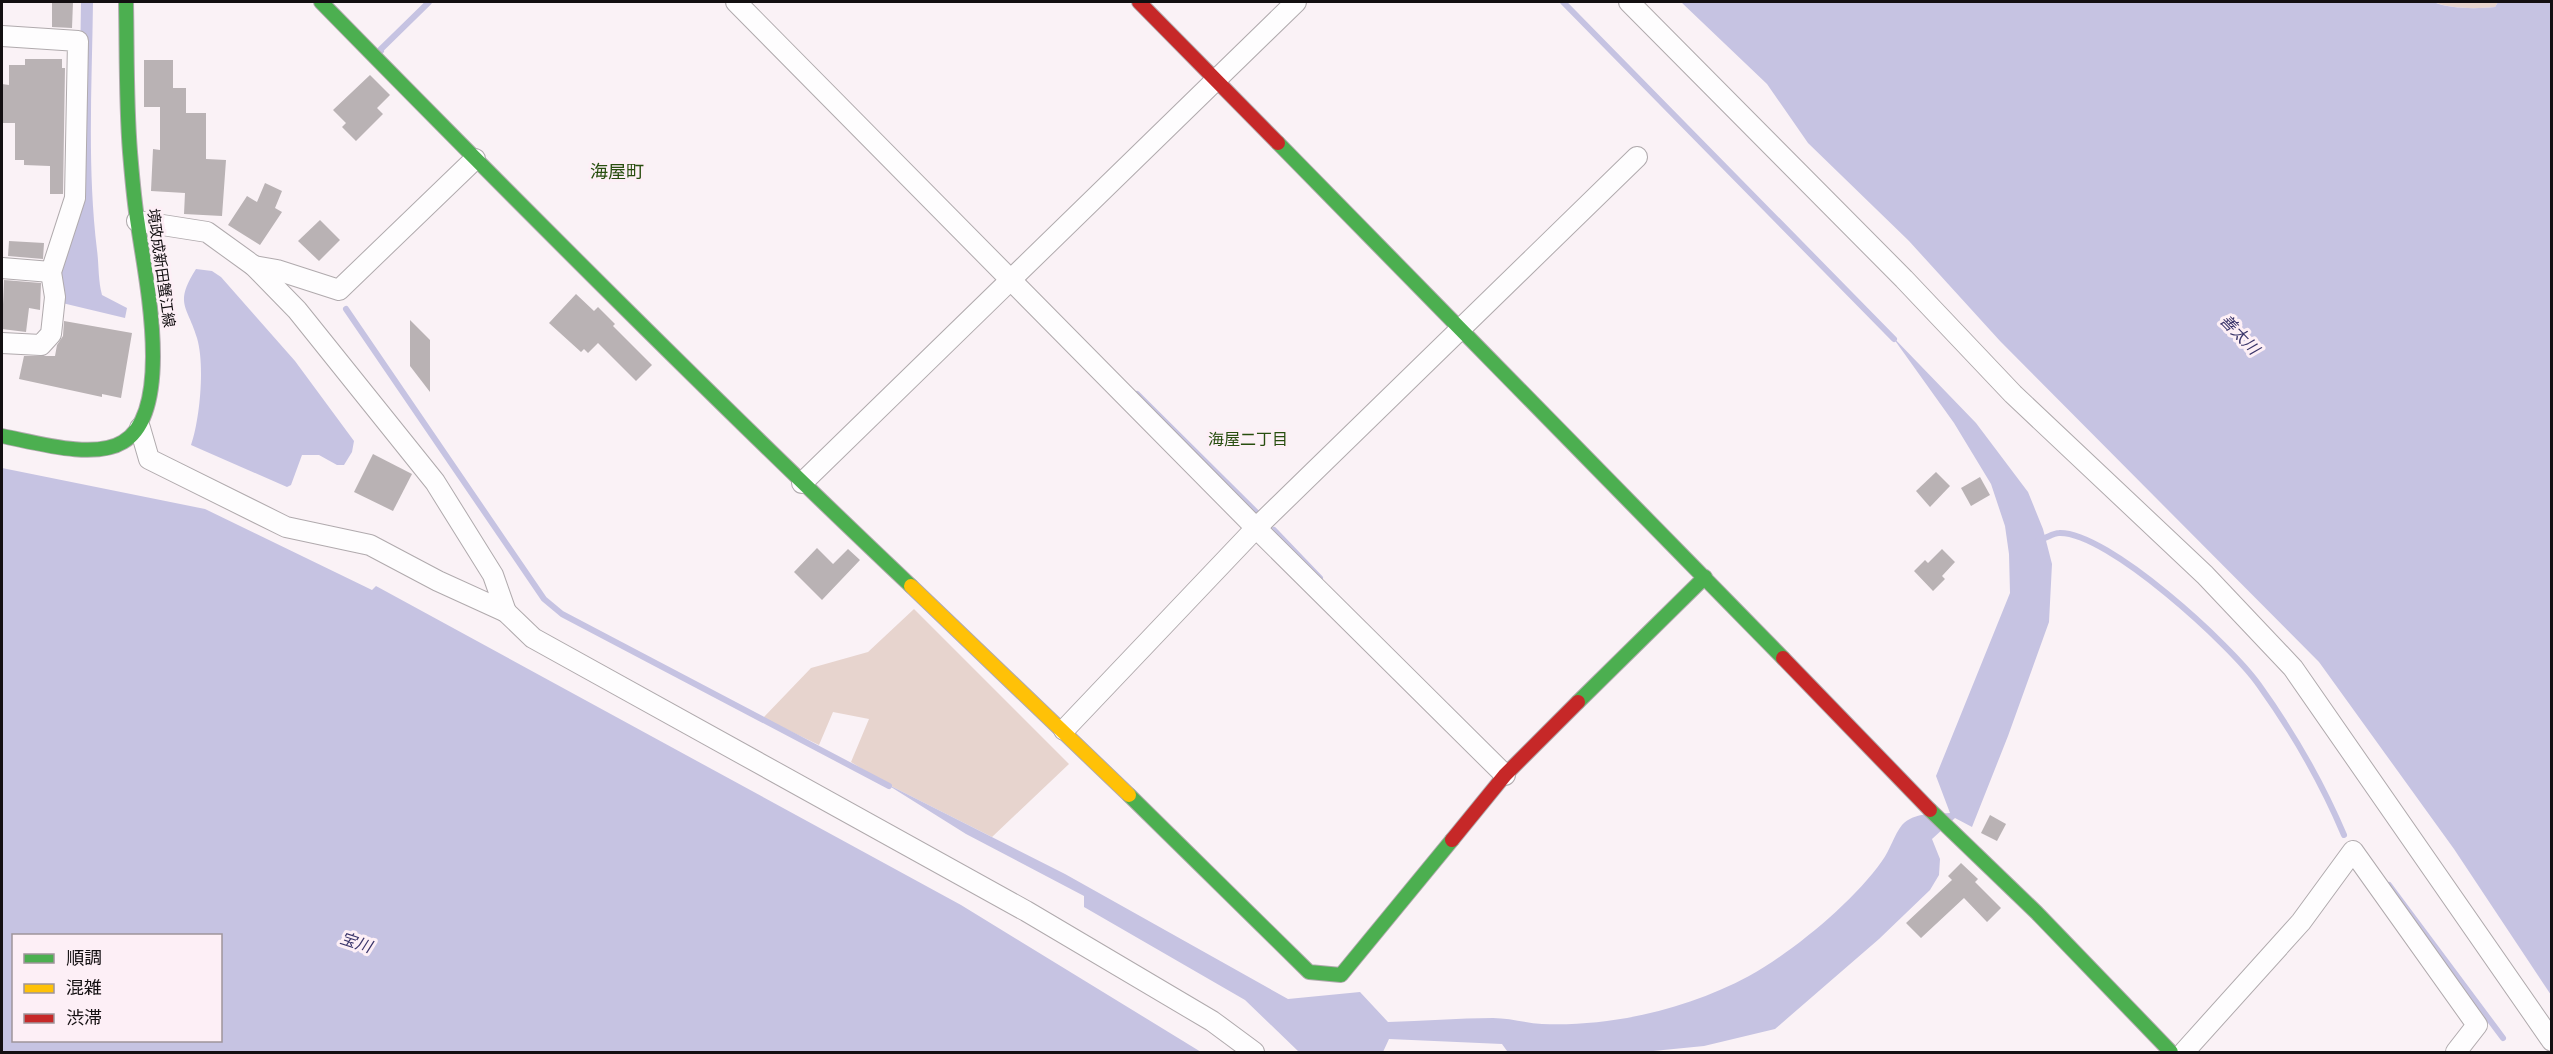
<svg xmlns="http://www.w3.org/2000/svg" width="2553" height="1054" font-family="'Noto Sans','Noto Sans JP',sans-serif">
<style>
.green{fill:#e7d4ce}
.water{fill:#c6c3e2;fill-rule:evenodd}
.lines{fill:none;stroke-linecap:round;stroke-linejoin:round}
.stream{stroke:#c6c3e2;stroke-width:6}
.building{fill:#b9b2b4}
.street-casing{stroke:#b0aaad;stroke-width:22}
.fast-casing{stroke:#b0aaad;stroke-width:16}
.slow-casing{stroke:#b0aaad;stroke-width:16}
.jam-casing{stroke:#b0aaad;stroke-width:16}
.street{stroke:#fefdfe;stroke-width:20}
.fast{stroke:#4caf50;stroke-width:14}
.slow{stroke:#ffc107;stroke-width:14}
.jam{stroke:#c62828;stroke-width:14}
.labels{text-anchor:middle;stroke-width:6;stroke-linejoin:round;paint-order:stroke}
.street-label{font-size:15px;fill:#130f11;stroke:#fdeff6}
.water-label{font-size:16px;font-style:italic;fill:#3a356a;stroke:#fdeff6}
.neighbourhood-label{font-size:16px;fill:#284e0f;stroke:#fdeff6}
.quarter-label{font-size:18px;fill:#284e0f;stroke:#fdeff6}
</style>
<rect width="100%" height="100%" fill="#faf2f6"/>
<g class="green">
<path d="M 2434,2 L 2498,2 L 2495,7 C 2476,9 2451,9 2434,2 Z"/>
<path d="M 914,609 L 1069,764 L 992,837 L 883,782 L 851,762 L 869,719 L 833,712 L 819,745 L 763,718 L 811,668 L 868,652 Z"/>
</g>
<g class="water">
<path d="M 81,2 L 93,2 C 92,84 87,168 97,250 C 99,265 98,280 102,295 L 127,308 L 125,318 L 58,302 L 58,267 L 78,198 Z"/>
<path d="M 1681,2 L 2433,2 C 2451,9 2476,9 2495,7 L 2498,2 L 2551,2 L 2551,995 L 2454,849 L 2319,662 L 2000,341 L 1909,241 L 1808,143 L 1767,84 Z"/>
<path d="M 196,269 L 212,271 L 221,277 L 295,361 L 354,441 L 352,452 L 344,465 L 337,465 L 319,455 L 302,455 L 291,485 L 287,487 L 191,445 C 200,419 205,365 197,338 C 187,305 174,304 196,269 Z"/>
<path d="M 1891,335 L 1976,423 L 2028,492 L 2043,529 L 2052,564 L 2049,622 L 2008,736 L 1972,827 L 1955,818 L 1932,839 L 1940,859 L 1939,875 L 1930,890 L 1879,939 L 1775,1029 L 1704,1046 L 1643,1052 L 1517,1052 L 1507,1051 L 1502,1044 L 1389,1039 L 1383,1052 L 1299,1052 L 1245,1000 L 1084,907 L 1084,896 L 966,834 L 883,782 L 1065,874 L 1288,999 L 1360,992 L 1388,1022 C 1423,1021 1458,1018 1493,1018 C 1509,1018 1526,1023 1542,1024 C 1611,1027 1688,1009 1749,976 C 1794,951 1853,902 1882,861 C 1890,850 1894,835 1902,825 C 1914,812 1934,814 1950,813 L 1936,776 L 2010,593 L 2009,554 L 2005,526 L 1991,484 L 1954,423 Z"/>
<path d="M 2,468 L 205,509 L 372,590 L 376,586 L 961,905 L 1201,1052 L 2,1052 ZM 14,936 L 220,936 L 220,1040 L 14,1040 Z"/>
</g>
<g class="lines">
<g class="stream">
<path d="M 1563,2 L 1894,339"/>
<path d="M 381,51 L 380,50 L 429,2"/>
<path d="M 346,309 L 544,599 L 562,614 L 889,786"/>
<path d="M 1137,394 L 1259,515"/>
<path d="M 1274,530 L 1320,578"/>
<path d="M 2038,540 C 2045,539 2053,533 2059,533 C 2107,531 2232,646 2259,685 C 2292,731 2322,783 2344,835"/>
<path d="M 2389,885 L 2503,1038"/>
</g>
</g>
<g class="building">
<path d="M 52,2 L 73,2 L 72,28 L 52,27 Z"/>
<path d="M 25,59 L 62,59 L 62,68 L 65,68 L 63,194 L 50,194 L 50,166 L 24,165 L 24,160 L 15,160 L 15,123 L 2,123 L 2,84 L 9,85 L 9,65 L 25,65 Z"/>
<path d="M 144,60 L 173,60 L 173,88 L 186,88 L 186,113 L 206,113 L 206,159 L 226,160 L 222,216 L 184,214 L 185,193 L 151,191 L 153,149 L 160,150 L 160,107 L 144,107 Z"/>
<path d="M 370,75 L 390,95 L 377,108 L 383,114 L 356,141 L 342,127 L 346,123 L 333,110 Z"/>
<path d="M 265,183 L 282,191 L 275,208 L 282,212 L 260,245 L 228,225 L 247,196 L 257,202 Z"/>
<path d="M 320,220 L 340,240 L 319,261 L 298,241 Z"/>
<path d="M 9,241 L 44,243 L 43,259 L 8,256 Z"/>
<path d="M 4,280 L 41,283 L 40,310 L 29,308 L 26,332 L 2,329 Z"/>
<path d="M 576,294 L 594,311 L 598,307 L 615,324 L 613,326 L 652,365 L 636,381 L 598,343 L 588,353 L 584,349 L 581,352 L 549,323 Z"/>
<path d="M 410,320 L 430,340 L 430,392 L 410,366 Z"/>
<path d="M 64,321 L 132,333 L 121,398 L 102,394 L 102,397 L 19,379 L 24,356 L 55,356 L 57,345 L 63,336 Z"/>
<path d="M 373,454 L 412,474 L 393,511 L 354,492 Z"/>
<path d="M 1936,472 L 1950,486 L 1930,507 L 1916,491 Z"/>
<path d="M 1980,477 L 1990,495 L 1971,506 L 1961,488 Z"/>
<path d="M 817,548 L 833,564 L 848,549 L 860,560 L 822,600 L 794,572 Z"/>
<path d="M 1942,549 L 1955,562 L 1942,576 L 1945,579 L 1933,591 L 1914,571 L 1925,560 L 1928,563 Z"/>
<path d="M 1990,815 L 2006,824 L 1997,841 L 1981,833 Z"/>
<path d="M 1961,863 L 1978,879 L 1975,882 L 2001,908 L 1987,922 L 1964,898 L 1921,938 L 1906,923 L 1952,880 L 1948,876 Z"/>
</g>
<g class="lines">
<g class="street-casing">
<g id="street">
<path d="M 736,2 L 1256,528 L 1505,775"/>
<path d="M 1629,2 L 1904,279 L 2013,394 L 2205,575 L 2293,668 L 2552,1041"/>
<path d="M 2,36 L 78,41 L 75,198 L 51,272 L 55,297 L 51,334 L 41,345 L 2,343"/>
<path d="M 137,221 L 207,232 L 254,266 L 297,310 L 435,482 L 493,575 L 506,612"/>
<path d="M 254,266 L 277,270 L 339,290 L 475,159"/>
<path d="M 2,268 L 51,272"/>
<path d="M 140,428 L 149,459 L 286,527 L 370,545 L 438,581 L 506,612 L 533,638 L 1026,911 L 1212,1021 L 1254,1052"/>
<path d="M 802,483 L 1296,2"/>
<path d="M 1064,730 L 1256,528 L 1637,157"/>
<path d="M 2184,1052 L 2301,922 L 2353,851 L 2477,1025 L 2456,1052"/>
</g>
</g>
<g class="fast-casing">
<g id="fast">
<path d="M 321,2 C 515,200 710,396 911,586"/>
<path d="M 1278,143 L 1783,658"/>
<path d="M 2,436 C 34,442 94,460 123,442 C 175,411 145,275 138,225 C 134,201 132,176 130,152 C 126,102 127,52 126,2"/>
<path d="M 1578,702 L 1705,577"/>
<path d="M 1129,795 L 1309,972 L 1341,975 L 1452,840"/>
<path d="M 1930,810 L 2037,913 L 2171,1052"/>
</g>
</g>
<g class="slow-casing">
<path id="slow" d="M 911,586 L 1129,795"/>
</g>
<g class="jam-casing">
<g id="jam">
<path d="M 1139,2 L 1278,143"/>
<path d="M 1783,658 L 1930,810"/>
<path d="M 1452,840 L 1505,775 L 1578,702"/>
</g>
</g>
<use href="#street" class="street"/>
<use href="#fast" class="fast"/>
<use href="#slow" class="slow"/>
<use href="#jam" class="jam"/>
</g>
<g class="labels">
<g class="street-label">
<text transform="translate(161 268) rotate(82)" y="5">境政成新田蟹江線</text>
</g>
<g class="water-label">
<text transform="translate(2240 334) rotate(46)" y="6">善太川</text>
<text transform="translate(356 942) rotate(18)" y="6">宝川</text>
</g>
<g class="neighbourhood-label">
<text x="1248" y="445">海屋二丁目</text>
</g>
<g class="quarter-label">
<text x="617" y="178">海屋町</text>
</g>
</g>
<rect width="2553" height="1054" fill="none" stroke="#130f11" stroke-width="6"/>
<rect x="12" y="934" width="210" height="108" fill="#fdeff6" stroke="#9f959a" stroke-width="1.5"/>
<rect x="24" y="954" width="30" height="9" fill="#4caf50" stroke="#9f959a" stroke-width="1.5"/>
<text x="66" y="964" font-size="18" fill="#130f11">順調</text>
<rect x="24" y="984" width="30" height="9" fill="#ffc107" stroke="#9f959a" stroke-width="1.5"/>
<text x="66" y="994" font-size="18" fill="#130f11">混雑</text>
<rect x="24" y="1014" width="30" height="9" fill="#c62828" stroke="#9f959a" stroke-width="1.5"/>
<text x="66" y="1024" font-size="18" fill="#130f11">渋滞</text>
</svg>
